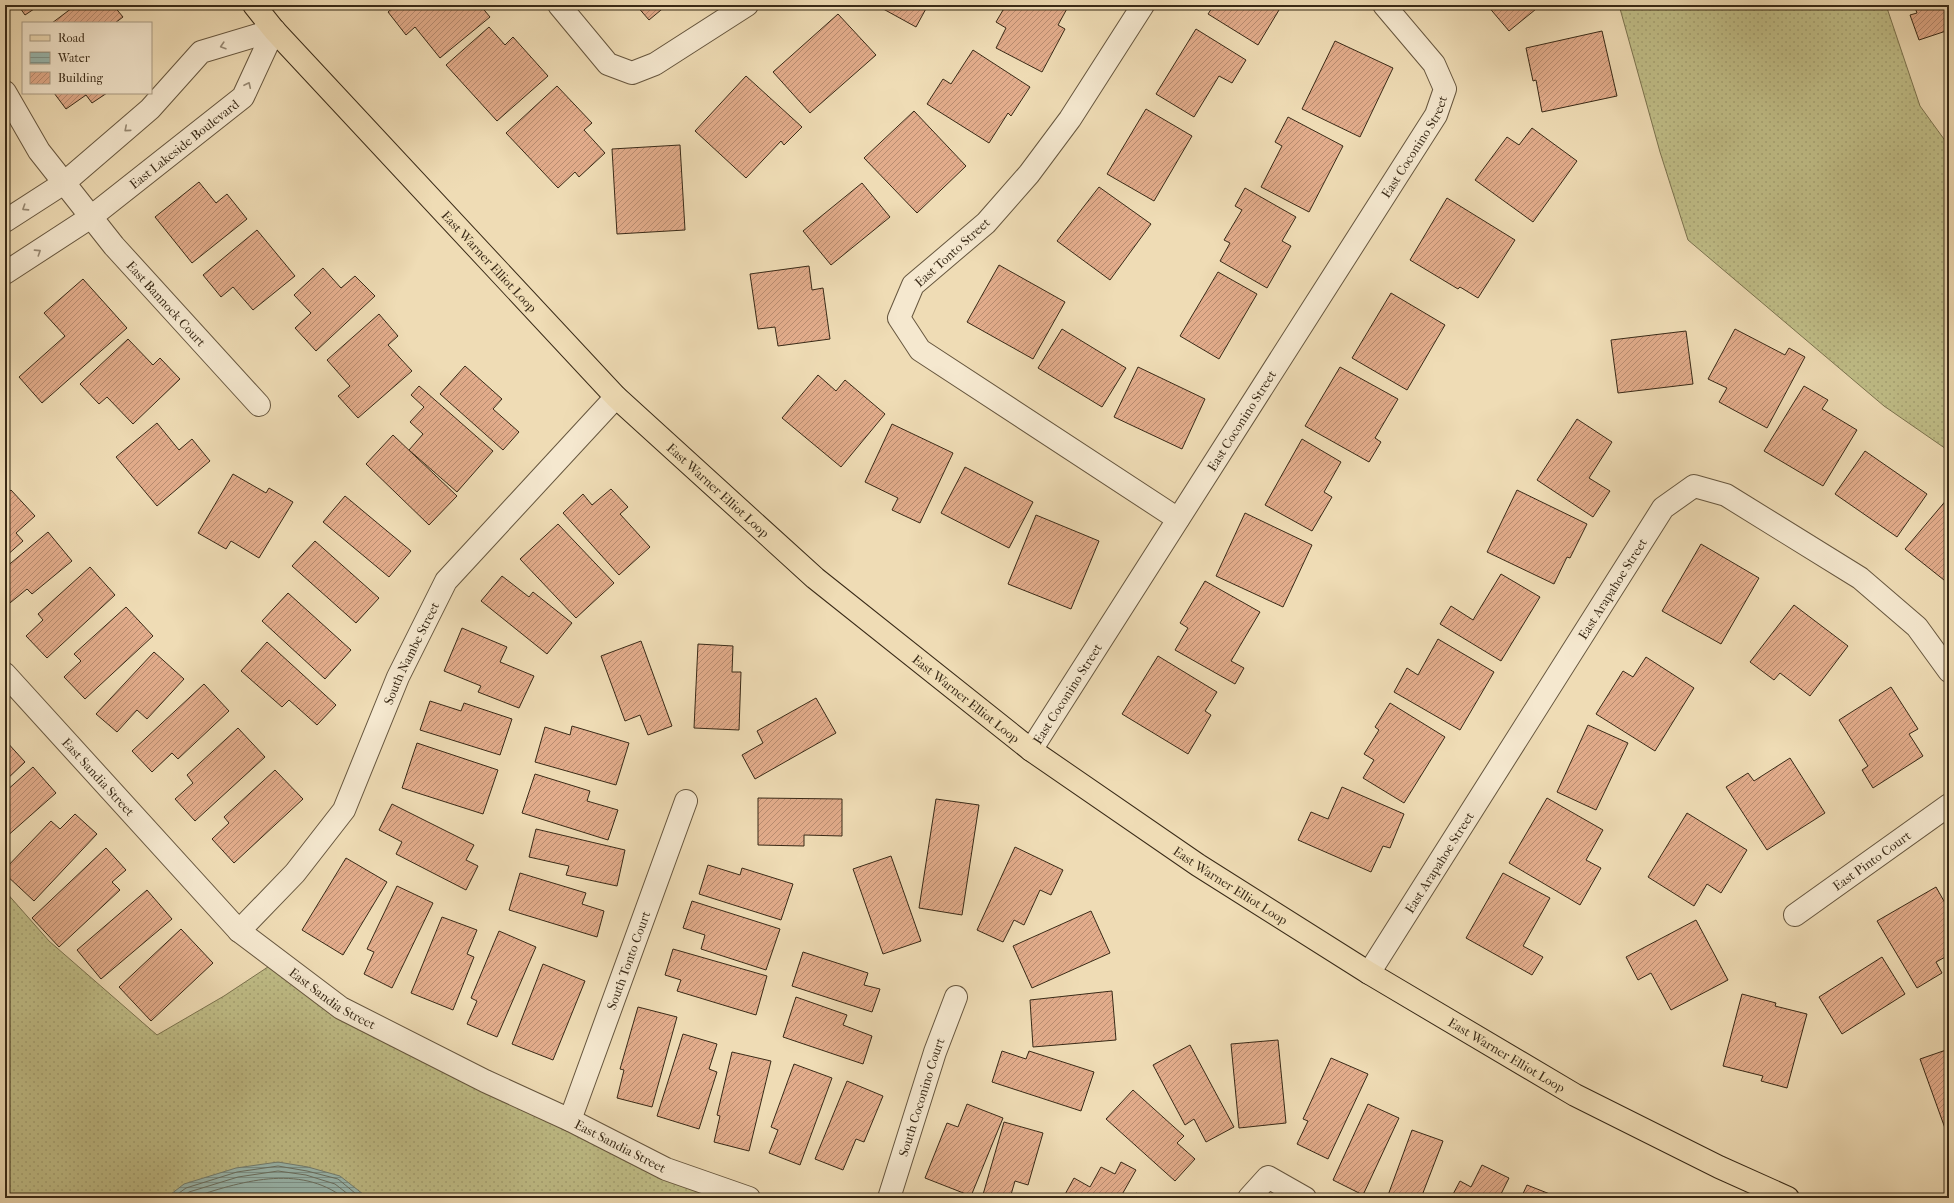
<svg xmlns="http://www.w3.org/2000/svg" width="1954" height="1203" font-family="'IM FELL French Canon',serif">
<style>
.grass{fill:url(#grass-dots);stroke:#7c7450}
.water{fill:url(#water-rules);stroke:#738074}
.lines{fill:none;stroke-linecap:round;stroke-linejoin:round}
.shore{stroke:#6a7264;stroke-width:1}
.building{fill:url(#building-hatch);stroke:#392a17}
.minor-casing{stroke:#66563e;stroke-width:24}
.major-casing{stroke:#392a17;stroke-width:24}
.minor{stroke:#f5e8cf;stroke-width:22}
.major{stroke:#efdcb5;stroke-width:22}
.oneway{stroke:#978973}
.labels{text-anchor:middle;stroke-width:3;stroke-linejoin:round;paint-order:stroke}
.street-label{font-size:13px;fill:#392a17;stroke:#f5e8cf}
</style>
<defs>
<pattern id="grass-dots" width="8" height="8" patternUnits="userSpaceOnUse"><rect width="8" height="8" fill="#c0be88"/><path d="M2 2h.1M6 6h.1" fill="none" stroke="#a6a375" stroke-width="1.8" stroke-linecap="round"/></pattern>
<pattern id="water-rules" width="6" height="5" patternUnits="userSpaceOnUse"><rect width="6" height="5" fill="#9abab2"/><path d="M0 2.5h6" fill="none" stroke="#7f9790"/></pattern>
<pattern id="building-hatch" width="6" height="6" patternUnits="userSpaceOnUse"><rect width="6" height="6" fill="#e2ac8b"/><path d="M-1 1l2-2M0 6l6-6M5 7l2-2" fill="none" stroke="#b88c71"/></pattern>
</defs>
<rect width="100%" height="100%" fill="#efdcb5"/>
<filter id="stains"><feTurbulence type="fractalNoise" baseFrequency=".005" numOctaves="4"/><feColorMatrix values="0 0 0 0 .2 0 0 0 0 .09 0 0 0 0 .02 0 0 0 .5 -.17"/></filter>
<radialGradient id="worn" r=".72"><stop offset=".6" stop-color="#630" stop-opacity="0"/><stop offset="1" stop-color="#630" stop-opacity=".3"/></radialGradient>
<g class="grass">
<path d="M 1619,5 L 1886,5 L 1920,106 L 1949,146 L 1949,451 L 1884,406 L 1688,240 L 1660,152 Z"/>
<path d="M 5,891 L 49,941 L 157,1035 L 224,996 L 277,961 L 341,1008 L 749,1198 L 5,1198 Z"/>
</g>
<path class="water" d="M 278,1162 L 308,1167 L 340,1176 L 368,1198 L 166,1198 L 184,1184 L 236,1168 Z"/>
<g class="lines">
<g class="shore">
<path d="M 172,1198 L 186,1188 L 237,1172 L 278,1166 L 307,1171 L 338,1179 L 361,1198"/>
<path d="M 181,1198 L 189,1192 L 238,1177 L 278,1171 L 306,1175 L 335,1184 L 353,1198"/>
<path d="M 191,1198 C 239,1182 299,1163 344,1198"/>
</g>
</g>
<g class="building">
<path d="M 18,5 L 40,5 L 25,15 Z"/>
<path d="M 76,5 L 113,5 L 123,17 L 115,23 L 52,23 Z"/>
<path d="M 396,5 L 480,5 L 490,17 L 440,58 L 415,27 L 406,35 L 388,12 Z"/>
<path d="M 636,5 L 667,5 L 649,20 Z"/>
<path d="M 876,5 L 928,5 L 916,27 Z"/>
<path d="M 1006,5 L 1069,5 L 1058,25 L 1065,29 L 1042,72 L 996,48 L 1006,28 L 996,22 Z"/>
<path d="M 1214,5 L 1282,5 L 1258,45 L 1208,14 Z"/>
<path d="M 1487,5 L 1541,5 L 1509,31 Z"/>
<path d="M 1914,5 L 1949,5 L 1949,30 L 1919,40 L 1910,15 L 1917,13 Z"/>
<path d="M 838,14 L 876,55 L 810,113 L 773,72 Z"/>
<path d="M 489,27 L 505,45 L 513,37 L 548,76 L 497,121 L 446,65 Z"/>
<path d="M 1196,29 L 1246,60 L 1232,83 L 1219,76 L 1194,117 L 1156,94 Z"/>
<path d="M 1602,31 L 1617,96 L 1542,112 L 1536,80 L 1533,81 L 1526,48 Z"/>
<path d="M 1335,41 L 1393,68 L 1360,137 L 1302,109 Z"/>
<path d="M 973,50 L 1030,87 L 1011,116 L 1008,113 L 989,143 L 927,104 L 943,79 L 951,84 Z"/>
<path d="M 746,76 L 802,127 L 784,145 L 781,141 L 746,178 L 695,131 Z"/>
<path d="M 557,86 L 592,123 L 584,130 L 605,153 L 579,177 L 575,172 L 558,188 L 506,133 Z"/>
<path d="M 54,93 L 107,93 L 92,103 L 86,95 L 66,109 Z"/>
<path d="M 1146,109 L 1192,136 L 1154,201 L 1107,174 Z"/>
<path d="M 914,111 L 966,166 L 917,213 L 864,158 Z"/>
<path d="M 1288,117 L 1343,146 L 1309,212 L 1261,187 L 1282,146 L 1275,142 Z"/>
<path d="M 1532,128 L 1577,161 L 1533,222 L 1475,180 L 1507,137 L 1519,145 Z"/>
<path d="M 680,145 L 685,230 L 617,234 L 612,149 Z"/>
<path d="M 199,182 L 216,203 L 227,194 L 247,219 L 192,263 L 155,217 Z"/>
<path d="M 862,183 L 890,217 L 831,265 L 803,231 Z"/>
<path d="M 1099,187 L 1151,224 L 1110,280 L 1057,241 Z"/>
<path d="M 1245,188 L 1296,217 L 1282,241 L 1291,246 L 1267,288 L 1220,261 L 1230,243 L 1224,240 L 1242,210 L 1235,206 Z"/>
<path d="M 1447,198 L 1515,240 L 1478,298 L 1460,287 L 1458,289 L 1410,260 Z"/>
<path d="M 257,230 L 295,276 L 253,310 L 233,287 L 221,297 L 203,275 Z"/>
<path d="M 999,265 L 1065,302 L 1033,359 L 967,322 Z"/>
<path d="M 809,266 L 812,290 L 823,288 L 830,339 L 778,346 L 775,327 L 758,329 L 750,274 Z"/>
<path d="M 323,268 L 341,288 L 355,276 L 375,296 L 316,351 L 295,328 L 311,313 L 294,295 Z"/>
<path d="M 1218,272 L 1257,294 L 1219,359 L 1180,336 Z"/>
<path d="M 83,279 L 127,328 L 42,403 L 19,377 L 65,336 L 44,313 Z"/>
<path d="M 1391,293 L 1445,325 L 1407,390 L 1352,358 Z"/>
<path d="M 379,314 L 398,336 L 388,345 L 412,371 L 358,418 L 338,396 L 350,386 L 327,360 Z"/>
<path d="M 1062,329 L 1126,368 L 1102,407 L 1038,368 Z"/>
<path d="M 1735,329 L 1785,355 L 1789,348 L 1805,357 L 1767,428 L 1719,402 L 1727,388 L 1708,379 Z"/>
<path d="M 1686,331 L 1693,384 L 1618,393 L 1611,340 Z"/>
<path d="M 128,339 L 153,365 L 160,358 L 180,379 L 133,424 L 107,397 L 99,404 L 80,384 Z"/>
<path d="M 465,366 L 502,399 L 493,409 L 519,432 L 503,450 L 440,394 Z"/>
<path d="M 1138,367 L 1205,399 L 1182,449 L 1114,417 Z"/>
<path d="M 1340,367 L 1398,399 L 1375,438 L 1381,442 L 1369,462 L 1305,426 Z"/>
<path d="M 818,375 L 836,391 L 845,380 L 885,414 L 841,467 L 782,418 Z"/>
<path d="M 419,386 L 493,451 L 457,492 L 409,450 L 423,434 L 410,422 L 424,407 L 411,395 Z"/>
<path d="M 1804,386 L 1828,400 L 1822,409 L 1857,430 L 1823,486 L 1764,451 Z"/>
<path d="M 1577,419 L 1612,442 L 1589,478 L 1610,491 L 1593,517 L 1537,480 Z"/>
<path d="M 157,423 L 179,450 L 192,439 L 210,461 L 157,506 L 116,457 Z"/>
<path d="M 892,424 L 953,453 L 920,523 L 892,510 L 898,498 L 865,482 Z"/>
<path d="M 393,435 L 457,496 L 429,525 L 366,464 Z"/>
<path d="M 1302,439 L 1341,462 L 1324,492 L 1332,497 L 1312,531 L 1265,505 Z"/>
<path d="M 1865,451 L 1927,494 L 1897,537 L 1835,494 Z"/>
<path d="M 965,467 L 1033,502 L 1009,548 L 941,513 Z"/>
<path d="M 233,474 L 266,493 L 269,488 L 293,502 L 259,558 L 231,541 L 226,549 L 198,533 Z"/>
<path d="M 611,489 L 628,507 L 620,514 L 650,547 L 619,575 L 563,513 L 583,494 L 592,505 Z"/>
<path d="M 11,490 L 35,516 L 16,533 L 23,541 L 5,557 L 5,495 Z"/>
<path d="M 1517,490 L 1587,524 L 1570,558 L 1567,557 L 1554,584 L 1487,552 Z"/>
<path d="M 345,496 L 411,551 L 389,577 L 323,522 Z"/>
<path d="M 1948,498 L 1949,499 L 1949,584 L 1905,549 Z"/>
<path d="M 1245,513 L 1312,545 L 1283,607 L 1216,576 Z"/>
<path d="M 1036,515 L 1099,541 L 1071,609 L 1008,584 Z"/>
<path d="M 558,524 L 614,583 L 576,618 L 520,559 Z"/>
<path d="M 48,532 L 72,561 L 32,594 L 27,589 L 5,607 L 5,568 Z"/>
<path d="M 315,541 L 379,598 L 356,623 L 292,566 Z"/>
<path d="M 1701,544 L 1759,578 L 1721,644 L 1662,611 Z"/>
<path d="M 90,567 L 115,595 L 47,658 L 26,636 L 43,620 L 38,614 Z"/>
<path d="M 1501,574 L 1540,597 L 1501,661 L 1440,624 L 1451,606 L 1473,620 Z"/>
<path d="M 502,576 L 529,597 L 533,592 L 572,623 L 547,654 L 481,601 Z"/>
<path d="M 1205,581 L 1260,612 L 1231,661 L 1244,668 L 1235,684 L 1175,650 L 1188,628 L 1180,623 Z"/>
<path d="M 288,593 L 351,650 L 325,679 L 262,621 Z"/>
<path d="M 1794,605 L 1848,646 L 1810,696 L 1780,673 L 1774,680 L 1750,662 Z"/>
<path d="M 126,607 L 153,636 L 85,699 L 64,677 L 81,661 L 74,654 Z"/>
<path d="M 462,628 L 507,647 L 500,662 L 534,676 L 519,708 L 478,692 L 481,686 L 444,671 Z"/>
<path d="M 1438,639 L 1494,672 L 1460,730 L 1394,692 L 1407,668 L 1418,675 Z"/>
<path d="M 641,641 L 672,726 L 648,735 L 640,715 L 625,721 L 601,656 Z"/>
<path d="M 267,642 L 336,705 L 317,725 L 289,700 L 282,707 L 241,671 Z"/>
<path d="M 698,644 L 733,646 L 732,672 L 741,672 L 739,730 L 694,728 Z"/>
<path d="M 154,652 L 184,679 L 147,719 L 137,710 L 117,732 L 96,714 Z"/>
<path d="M 1158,656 L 1217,692 L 1205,711 L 1211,715 L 1188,754 L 1122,714 Z"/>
<path d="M 1646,657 L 1694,688 L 1655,751 L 1596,714 L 1623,671 L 1633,677 Z"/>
<path d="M 204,684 L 229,711 L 178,759 L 172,753 L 152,772 L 132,751 Z"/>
<path d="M 1891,687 L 1918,729 L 1909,734 L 1923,756 L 1873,788 L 1862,770 L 1868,766 L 1839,720 Z"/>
<path d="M 816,698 L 836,733 L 755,779 L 742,755 L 763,743 L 757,731 Z"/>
<path d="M 430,701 L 461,711 L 464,703 L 512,719 L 500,755 L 420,730 Z"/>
<path d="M 1390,703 L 1445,737 L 1404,803 L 1363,778 L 1374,760 L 1364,754 L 1379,730 L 1375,727 Z"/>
<path d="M 1588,725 L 1628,743 L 1596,810 L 1557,792 Z"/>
<path d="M 572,726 L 629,743 L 616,785 L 535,762 L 545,727 L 570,735 Z"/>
<path d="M 238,728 L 265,757 L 195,821 L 175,799 L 193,783 L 187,775 Z"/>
<path d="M 5,740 L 25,762 L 5,781 Z"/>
<path d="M 417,743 L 498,770 L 483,814 L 402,788 Z"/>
<path d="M 1790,758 L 1825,813 L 1767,850 L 1726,787 L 1748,773 L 1754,781 Z"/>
<path d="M 33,767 L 56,793 L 5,838 L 5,792 Z"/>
<path d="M 275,770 L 303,799 L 234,863 L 212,839 L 229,823 L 224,817 Z"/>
<path d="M 535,774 L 590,791 L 587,801 L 618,810 L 608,840 L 522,813 Z"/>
<path d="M 1342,787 L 1404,814 L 1390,848 L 1383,846 L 1371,872 L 1298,840 L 1311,812 L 1328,819 Z"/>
<path d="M 758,798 L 842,799 L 842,836 L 804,835 L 804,846 L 758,845 Z"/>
<path d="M 1547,798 L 1603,830 L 1586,860 L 1601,868 L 1580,905 L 1509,863 Z"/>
<path d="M 936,799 L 979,805 L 962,915 L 919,908 Z"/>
<path d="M 392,804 L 474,845 L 466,860 L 478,866 L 466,890 L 396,854 L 402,842 L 379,830 Z"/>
<path d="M 1687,813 L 1747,850 L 1721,893 L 1707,884 L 1694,906 L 1648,877 Z"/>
<path d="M 75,814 L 97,834 L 34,901 L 5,874 L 5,869 L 51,821 L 60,829 Z"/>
<path d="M 536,829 L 625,850 L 617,886 L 566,875 L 569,866 L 529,857 Z"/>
<path d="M 1015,847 L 1063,870 L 1051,895 L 1040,890 L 1024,925 L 1014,920 L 1003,942 L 977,930 Z"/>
<path d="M 106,848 L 126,870 L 112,882 L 120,890 L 59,947 L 32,918 Z"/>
<path d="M 891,856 L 921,941 L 883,954 L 853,869 Z"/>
<path d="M 346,858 L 387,882 L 343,955 L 302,930 Z"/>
<path d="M 708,865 L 740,875 L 742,868 L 793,884 L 781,920 L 699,894 Z"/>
<path d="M 520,873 L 586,893 L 582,904 L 604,911 L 597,937 L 509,910 Z"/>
<path d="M 1503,873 L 1550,898 L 1523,946 L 1543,957 L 1532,975 L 1466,938 Z"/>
<path d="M 397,886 L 433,903 L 392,988 L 364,974 L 374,952 L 367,949 Z"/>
<path d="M 1936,887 L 1949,910 L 1949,955 L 1936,962 L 1942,973 L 1917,988 L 1877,921 Z"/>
<path d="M 147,890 L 172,919 L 101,979 L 77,950 Z"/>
<path d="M 692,901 L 780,929 L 766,970 L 701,949 L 705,935 L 683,928 Z"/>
<path d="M 1091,911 L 1110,953 L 1032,988 L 1013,946 Z"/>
<path d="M 442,917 L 477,930 L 467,954 L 474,957 L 453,1010 L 411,993 Z"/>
<path d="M 1696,920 L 1728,980 L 1671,1010 L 1651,973 L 1638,980 L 1626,957 Z"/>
<path d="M 181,929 L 213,963 L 151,1021 L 119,987 Z"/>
<path d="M 499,931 L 536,947 L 497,1037 L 467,1024 L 477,1001 L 471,998 Z"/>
<path d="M 673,949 L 767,976 L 756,1015 L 677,991 L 681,980 L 665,975 Z"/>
<path d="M 803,952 L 868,973 L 864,985 L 880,989 L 872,1012 L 792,986 Z"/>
<path d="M 1882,957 L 1905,994 L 1842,1034 L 1819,997 Z"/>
<path d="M 543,964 L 585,981 L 553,1060 L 512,1044 Z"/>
<path d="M 1112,991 L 1116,1040 L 1033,1047 L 1030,1000 Z"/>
<path d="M 1742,994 L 1776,1003 L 1775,1006 L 1807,1014 L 1787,1088 L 1761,1081 L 1763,1076 L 1723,1066 Z"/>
<path d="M 796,997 L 847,1015 L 843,1025 L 872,1036 L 863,1064 L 783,1037 Z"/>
<path d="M 638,1007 L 677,1017 L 652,1107 L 617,1098 L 624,1070 L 620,1069 Z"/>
<path d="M 683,1034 L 717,1044 L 709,1069 L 717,1072 L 699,1129 L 657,1116 Z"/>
<path d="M 1278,1040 L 1286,1123 L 1239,1128 L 1231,1044 Z"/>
<path d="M 1190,1045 L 1234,1127 L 1206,1142 L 1194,1119 L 1185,1125 L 1153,1065 Z"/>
<path d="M 1949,1049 L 1949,1129 L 1946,1131 L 1920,1059 Z"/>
<path d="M 1002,1051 L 1026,1059 L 1029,1051 L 1094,1072 L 1081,1111 L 992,1082 Z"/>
<path d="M 732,1052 L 771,1061 L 749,1151 L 714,1142 L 720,1116 L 717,1115 Z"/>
<path d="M 1331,1058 L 1368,1074 L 1328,1159 L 1297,1144 L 1308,1121 L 1303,1119 Z"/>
<path d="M 794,1064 L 832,1078 L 800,1165 L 769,1153 L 778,1130 L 771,1127 Z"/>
<path d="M 847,1081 L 883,1096 L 864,1142 L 856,1139 L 843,1170 L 815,1159 Z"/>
<path d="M 1133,1090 L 1184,1136 L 1177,1143 L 1195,1159 L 1175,1181 L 1106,1119 Z"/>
<path d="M 967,1104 L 1003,1118 L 971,1196 L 925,1178 L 947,1123 L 958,1127 Z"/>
<path d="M 1368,1104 L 1399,1118 L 1363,1195 L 1333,1180 Z"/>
<path d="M 1004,1122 L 1043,1133 L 1028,1185 L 1015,1181 L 1010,1198 L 982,1198 Z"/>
<path d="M 1412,1130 L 1443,1141 L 1421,1198 L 1387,1198 Z"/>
<path d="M 1121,1162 L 1136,1170 L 1120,1198 L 1063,1198 L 1074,1178 L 1090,1187 L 1101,1167 L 1115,1174 Z"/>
<path d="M 1482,1165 L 1509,1178 L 1499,1198 L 1451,1198 L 1460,1181 L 1471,1187 Z"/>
<path d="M 1527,1185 L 1560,1198 L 1521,1198 Z"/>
<path d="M 1136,1193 L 1144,1198 L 1133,1198 Z"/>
</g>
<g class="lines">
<g class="minor-casing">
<g id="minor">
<path d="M 559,5 L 608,64 L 632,73 L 655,64 L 747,5"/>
<path d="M 1143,5 L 1070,119 L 1029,174 L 986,223 L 913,285 L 899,318 L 920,350 L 1178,519"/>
<path id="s1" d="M 5,92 L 39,151 L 114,246 L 259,405"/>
<path d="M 5,221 L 64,183 L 150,109 L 201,52 L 274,30"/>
<path id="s2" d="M 5,273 L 91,217 L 243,97 L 274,30"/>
<path id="s3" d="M 5,674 L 239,931 L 341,1008 L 485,1081 L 570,1120 L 666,1169 L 749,1198"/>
<path id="s4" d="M 1031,750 L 1436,115 L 1445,89 L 1434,64 L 1384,5"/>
<path id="s5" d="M 1795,915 L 1949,805"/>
<path id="s6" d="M 239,931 L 295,873 L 344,810 L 398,677 L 446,581 L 616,397"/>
<path id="s7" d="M 1369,973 L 1663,508 L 1694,486 L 1726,495 L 1860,578 L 1917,627 L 1949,671"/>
<path id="s8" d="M 570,1120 L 686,801"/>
<path id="s9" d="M 889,1198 L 935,1052 L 956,997"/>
<path d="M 1249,1198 L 1268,1177 L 1305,1198"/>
</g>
</g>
<g class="major-casing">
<g id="major">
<path id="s10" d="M 254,5 L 274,30 L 616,397 L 815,578 L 1031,750 L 1198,865 L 1369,973 L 1575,1095 L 1719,1167 L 1788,1198"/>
</g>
</g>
<use href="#minor" class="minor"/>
<use href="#major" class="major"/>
</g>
<defs><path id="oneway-chevron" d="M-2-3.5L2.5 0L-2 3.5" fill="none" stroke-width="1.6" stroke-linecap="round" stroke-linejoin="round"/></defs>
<g class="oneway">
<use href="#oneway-chevron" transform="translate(223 46) rotate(163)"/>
<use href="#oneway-chevron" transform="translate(248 85) rotate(-65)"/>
<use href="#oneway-chevron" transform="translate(127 129) rotate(139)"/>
<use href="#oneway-chevron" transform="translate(25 208) rotate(147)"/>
<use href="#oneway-chevron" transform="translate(38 252) rotate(-33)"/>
</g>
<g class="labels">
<g class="street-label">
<text dy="5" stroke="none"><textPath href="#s2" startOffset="221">East Lakeside Boulevard</textPath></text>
<text dy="5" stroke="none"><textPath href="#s4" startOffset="715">East Coconino Street</textPath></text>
<text transform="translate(952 252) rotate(-42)" y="5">East Tonto Street</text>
<text dy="5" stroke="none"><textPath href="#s10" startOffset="348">East Warner Elliot Loop</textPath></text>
<text dy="5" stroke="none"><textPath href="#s1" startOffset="267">East Bannock Court</textPath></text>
<text dy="5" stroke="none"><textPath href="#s4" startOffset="391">East Coconino Street</textPath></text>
<text dy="5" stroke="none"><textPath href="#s10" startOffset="672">East Warner Elliot Loop</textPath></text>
<text dy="5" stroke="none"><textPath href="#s7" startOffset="455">East Arapahoe Street</textPath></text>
<text dy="5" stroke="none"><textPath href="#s6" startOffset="331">South Nambe Street</textPath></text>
<text dy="5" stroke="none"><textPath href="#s4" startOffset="67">East Coconino Street</textPath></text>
<text dy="5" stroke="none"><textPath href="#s10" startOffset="996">East Warner Elliot Loop</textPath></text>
<text dy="5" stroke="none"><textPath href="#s3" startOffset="139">East Sandia Street</textPath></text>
<text dy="5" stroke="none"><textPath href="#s5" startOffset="94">East Pinto Court</textPath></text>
<text dy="5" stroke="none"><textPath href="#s7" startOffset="131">East Arapahoe Street</textPath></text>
<text dy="5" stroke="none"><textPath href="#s10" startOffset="1320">East Warner Elliot Loop</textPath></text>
<text dy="5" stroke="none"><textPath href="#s8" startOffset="170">South Tonto Court</textPath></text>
<text dy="5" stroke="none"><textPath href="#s3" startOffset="463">East Sandia Street</textPath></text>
<text dy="5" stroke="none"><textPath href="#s10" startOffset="1644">East Warner Elliot Loop</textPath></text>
<text dy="5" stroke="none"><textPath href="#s9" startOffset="106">South Coconino Court</textPath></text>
<text dy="5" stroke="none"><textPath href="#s3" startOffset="787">East Sandia Street</textPath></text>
</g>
</g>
<rect width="1954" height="1203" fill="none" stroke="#efdcb5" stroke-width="20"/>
<rect x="6" y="6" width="1942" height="1191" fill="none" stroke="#392a17" stroke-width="2"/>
<rect x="10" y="10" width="1934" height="1183" fill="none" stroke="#392a17"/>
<rect x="22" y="22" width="130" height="72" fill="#f5e8cf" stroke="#aa9c85"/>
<rect x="30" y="35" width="20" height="6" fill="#efdcb5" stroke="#aa9c85"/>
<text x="58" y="42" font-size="12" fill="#392a17">Road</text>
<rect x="30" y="52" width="20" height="12" fill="url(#water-rules)" stroke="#aa9c85"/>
<text x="58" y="62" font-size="12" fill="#392a17">Water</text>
<rect x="30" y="72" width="20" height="12" fill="url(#building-hatch)" stroke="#aa9c85"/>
<text x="58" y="82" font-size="12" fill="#392a17">Building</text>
<rect width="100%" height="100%" filter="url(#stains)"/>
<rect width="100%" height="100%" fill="url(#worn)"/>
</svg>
